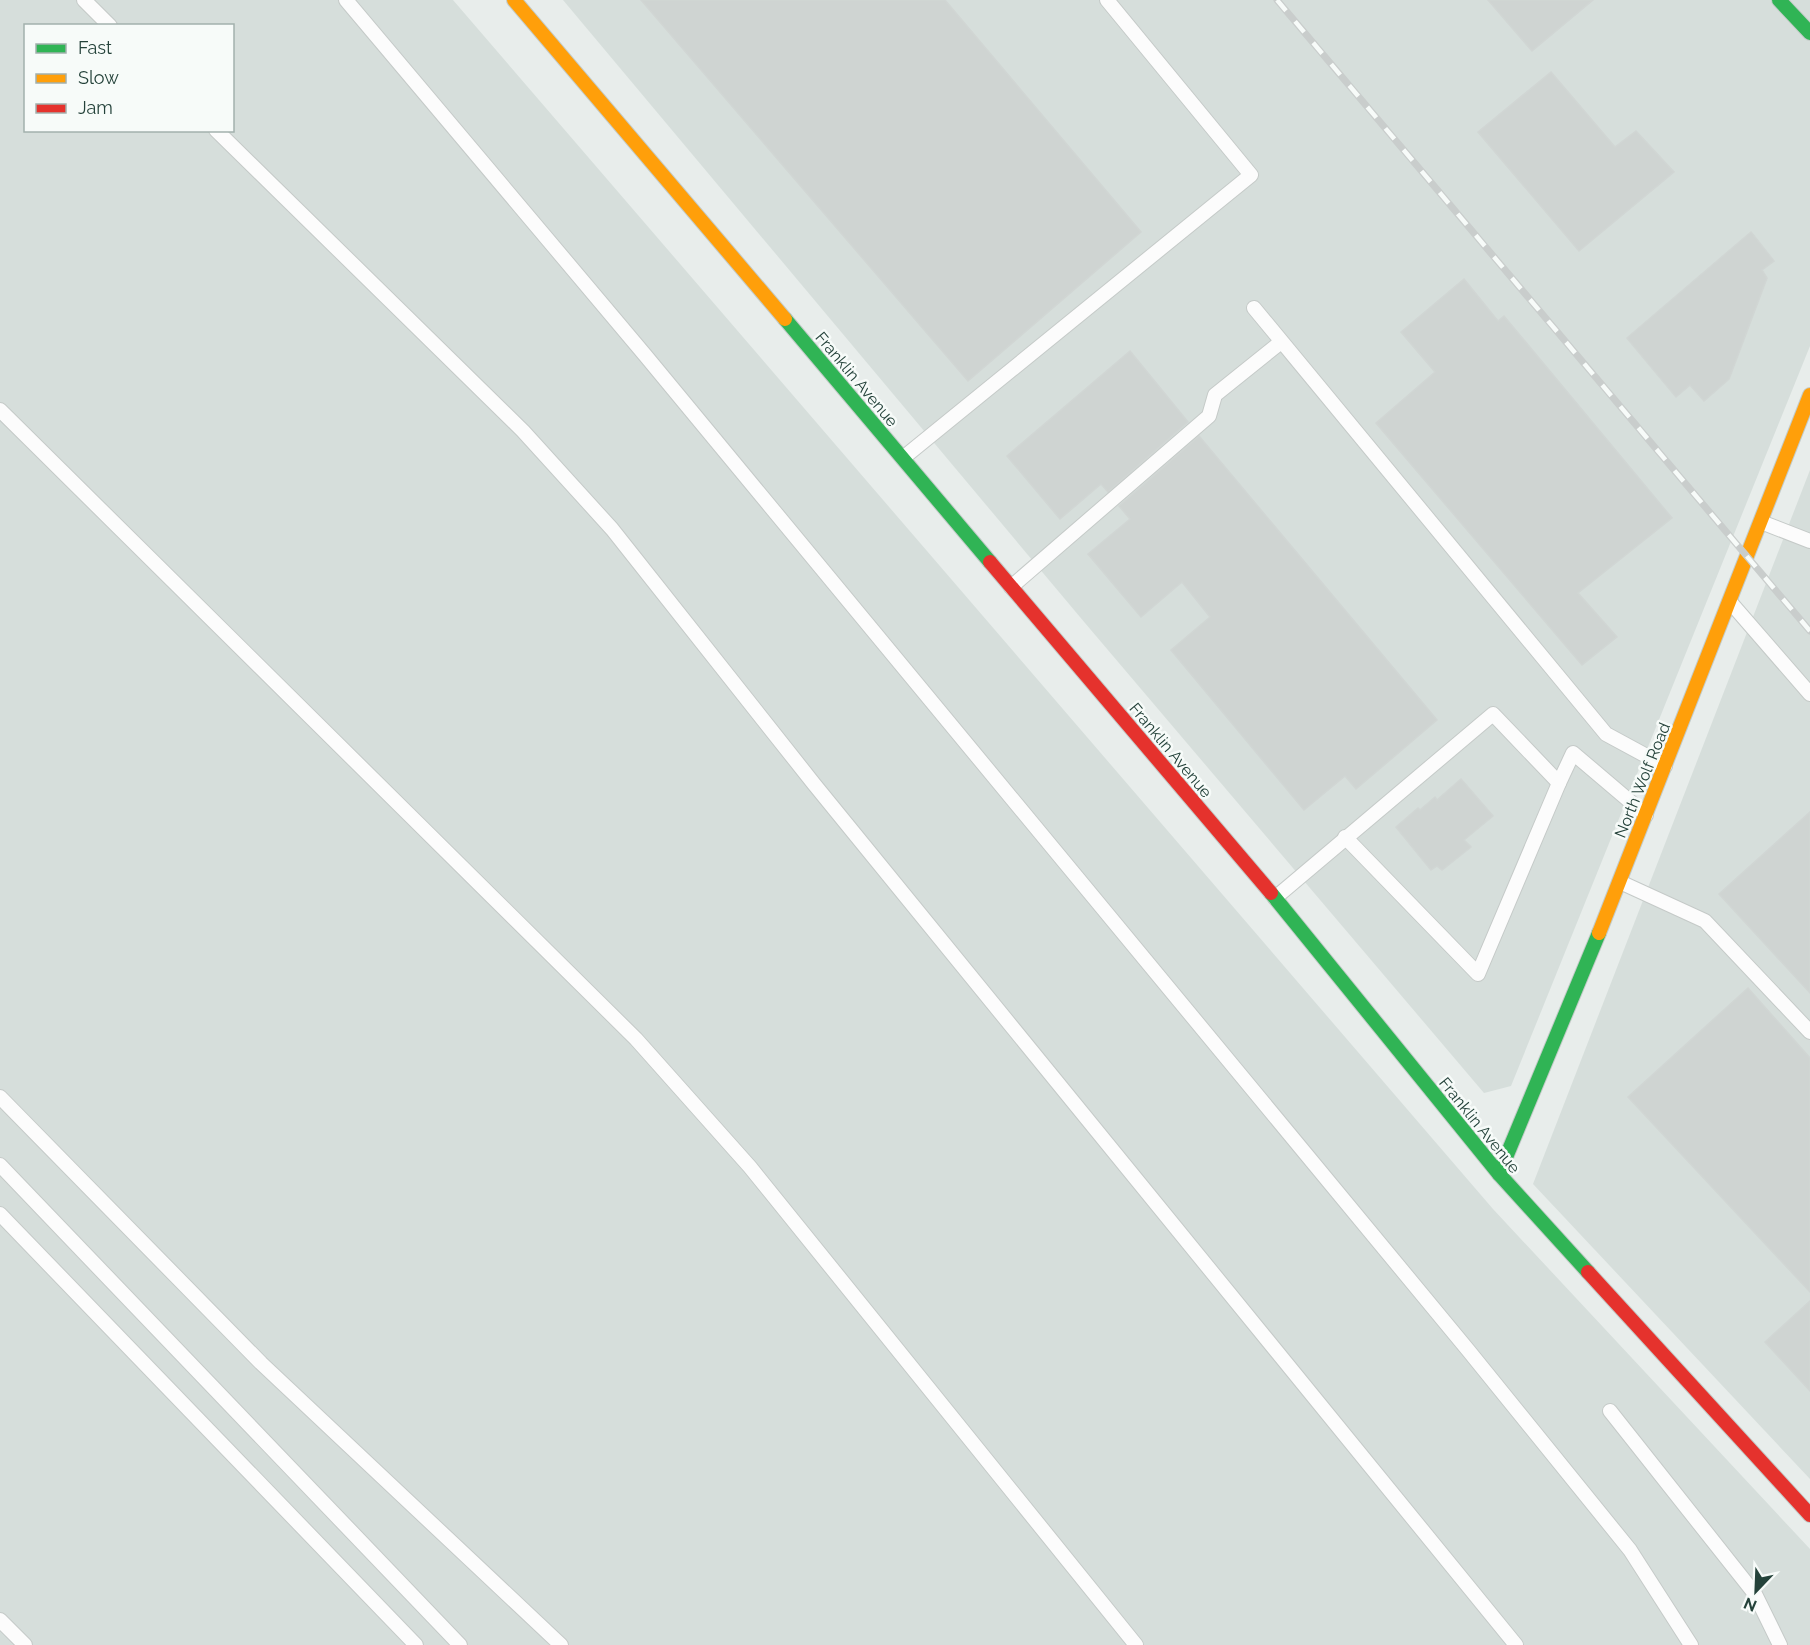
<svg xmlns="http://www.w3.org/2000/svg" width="1810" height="1645" font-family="Raleway,sans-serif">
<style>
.built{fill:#d6dedb;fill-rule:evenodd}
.building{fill:#cfd4d2;stroke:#d1d6d4;stroke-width:1.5}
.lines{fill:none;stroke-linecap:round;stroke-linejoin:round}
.lane-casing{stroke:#c5cac8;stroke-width:16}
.fast-casing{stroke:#c3cbc8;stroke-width:16}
.slow-casing{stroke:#c3cbc8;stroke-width:16}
.jam-casing{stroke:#c3cbc8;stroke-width:16}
.lane{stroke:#fcfcfc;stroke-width:14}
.fast{stroke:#30b455;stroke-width:14}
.slow{stroke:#ff9f0a;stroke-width:14}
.jam{stroke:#e5322d;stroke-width:14}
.rail-casing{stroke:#c9cdcc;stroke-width:7}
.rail{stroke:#f7fbf9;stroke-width:4.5;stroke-dasharray:14;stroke-linecap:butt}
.labels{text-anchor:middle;stroke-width:5;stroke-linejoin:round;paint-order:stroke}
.street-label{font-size:16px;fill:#24423a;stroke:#f7fbf9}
</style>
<rect width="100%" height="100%" fill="#e8edeb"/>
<g class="built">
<path d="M 0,0 L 453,0 L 1493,1209 L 1810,1549 L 1810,1645 L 0,1645 ZM 26,26 L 232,26 L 232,130 L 26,130 Z"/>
<path d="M 563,0 L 1810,0 L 1810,346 L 1511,1086 L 1484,1093 L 1085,623 Z"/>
<path d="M 1810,470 L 1810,1479 L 1533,1184 Z"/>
</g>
<g class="building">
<path d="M 641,0 L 945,0 L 1141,232 L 968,381 Z"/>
<path d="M 1488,0 L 1593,0 L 1532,51 Z"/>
<path d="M 1551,72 L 1615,147 L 1636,131 L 1674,172 L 1579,251 L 1478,132 Z"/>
<path d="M 1751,232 L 1774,261 L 1762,270 L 1767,278 L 1729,379 L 1704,401 L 1690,385 L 1676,397 L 1627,338 Z"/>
<path d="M 1464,279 L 1498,321 L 1504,316 L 1672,518 L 1578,593 L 1617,637 L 1582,665 L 1376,423 L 1435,372 L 1401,332 Z"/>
<path d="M 1130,351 L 1188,422 L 1108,492 L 1101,484 L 1060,519 L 1007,456 Z"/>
<path d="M 1199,436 L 1437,720 L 1356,789 L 1345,776 L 1304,810 L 1171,650 L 1210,617 L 1182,582 L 1141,617 L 1088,554 L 1130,519 L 1119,506 Z"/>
<path d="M 1461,779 L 1493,816 L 1464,840 L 1471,847 L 1442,870 L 1437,866 L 1431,870 L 1396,827 L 1418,808 L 1420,810 L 1435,797 L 1437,800 Z"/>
<path d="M 1810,812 L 1810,993 L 1719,894 Z"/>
<path d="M 1748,988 L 1810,1058 L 1810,1292 L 1628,1097 Z"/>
<path d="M 1810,1301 L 1810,1391 L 1765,1342 Z"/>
</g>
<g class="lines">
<g class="lane-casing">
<g id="lane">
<path d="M 84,0 L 110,26"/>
<path d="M 346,0 L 645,355 L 1468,1350 L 1630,1550 L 1691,1645"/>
<path d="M 216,130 L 523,431 L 612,529 L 814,784 L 1516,1645"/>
<path d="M 1254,308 L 1606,734 L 1665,766"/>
<path d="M 0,410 L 636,1039 L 750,1167 L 1136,1645"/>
<path d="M 903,458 L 1251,175 L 1107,0"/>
<path d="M 1761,522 L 1810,541"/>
<path d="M 1011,587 L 1209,416 L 1215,395 L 1281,342"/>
<path d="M 1731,603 L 1810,694"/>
<path d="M 1345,837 L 1478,974 L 1559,783"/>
<path d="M 1620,882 L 1705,921 L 1810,1032"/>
<path d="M 1275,898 L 1493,714 L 1559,783 L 1573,753 L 1646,815"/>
<path d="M 0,1097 L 261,1363 L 561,1645"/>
<path d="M 0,1165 L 460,1645"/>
<path d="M 0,1214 L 416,1645"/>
<path d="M 1610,1411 L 1755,1594 L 1780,1645"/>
<path d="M 0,1620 L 25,1645"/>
</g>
</g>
<g class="fast-casing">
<g id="fast">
<path d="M 1779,0 L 1810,33"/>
<path d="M 785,319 L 990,562"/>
<path d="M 1271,893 L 1499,1174 L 1588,1272"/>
<path d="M 1499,1174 L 1599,933"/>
</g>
</g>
<g class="slow-casing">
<g id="slow">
<path d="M 514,0 L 785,319"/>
<path d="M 1599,933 L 1810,395"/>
</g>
</g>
<g class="jam-casing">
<g id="jam">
<path d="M 990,562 L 1271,893"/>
<path d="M 1588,1272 L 1810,1515"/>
</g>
</g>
<use href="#lane" class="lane"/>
<use href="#fast" class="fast"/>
<use href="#slow" class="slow"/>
<use href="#jam" class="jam"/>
<g class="rail-casing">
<path id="rail" d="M 1277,0 L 1810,631"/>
</g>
<use href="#rail" class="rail"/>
</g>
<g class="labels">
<g class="street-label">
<text transform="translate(857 379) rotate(50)" y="6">Franklin Avenue</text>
<text transform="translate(1171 750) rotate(50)" y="6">Franklin Avenue</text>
<text transform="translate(1642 780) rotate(-68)" y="6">North Wolf Road</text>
<text transform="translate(1480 1125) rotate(51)" y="6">Franklin Avenue</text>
</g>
</g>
<rect x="24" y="24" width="210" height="108" fill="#f7fbf9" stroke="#a3b1ad" stroke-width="1.5"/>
<rect x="36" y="44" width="30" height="9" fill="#30b455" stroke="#a3b1ad" stroke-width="1.5"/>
<text x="78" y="54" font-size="18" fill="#24423a">Fast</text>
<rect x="36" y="74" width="30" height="9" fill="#ff9f0a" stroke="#a3b1ad" stroke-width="1.5"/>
<text x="78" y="84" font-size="18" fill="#24423a">Slow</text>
<rect x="36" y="104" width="30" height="9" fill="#e5322d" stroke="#a3b1ad" stroke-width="1.5"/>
<text x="78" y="114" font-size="18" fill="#24423a">Jam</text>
<g transform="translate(1756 1591) rotate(203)" stroke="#f7fbf9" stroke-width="4.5" paint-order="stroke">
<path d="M0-4.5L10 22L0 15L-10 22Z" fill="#24423a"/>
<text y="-9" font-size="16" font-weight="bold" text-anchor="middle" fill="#24423a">N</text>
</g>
</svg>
